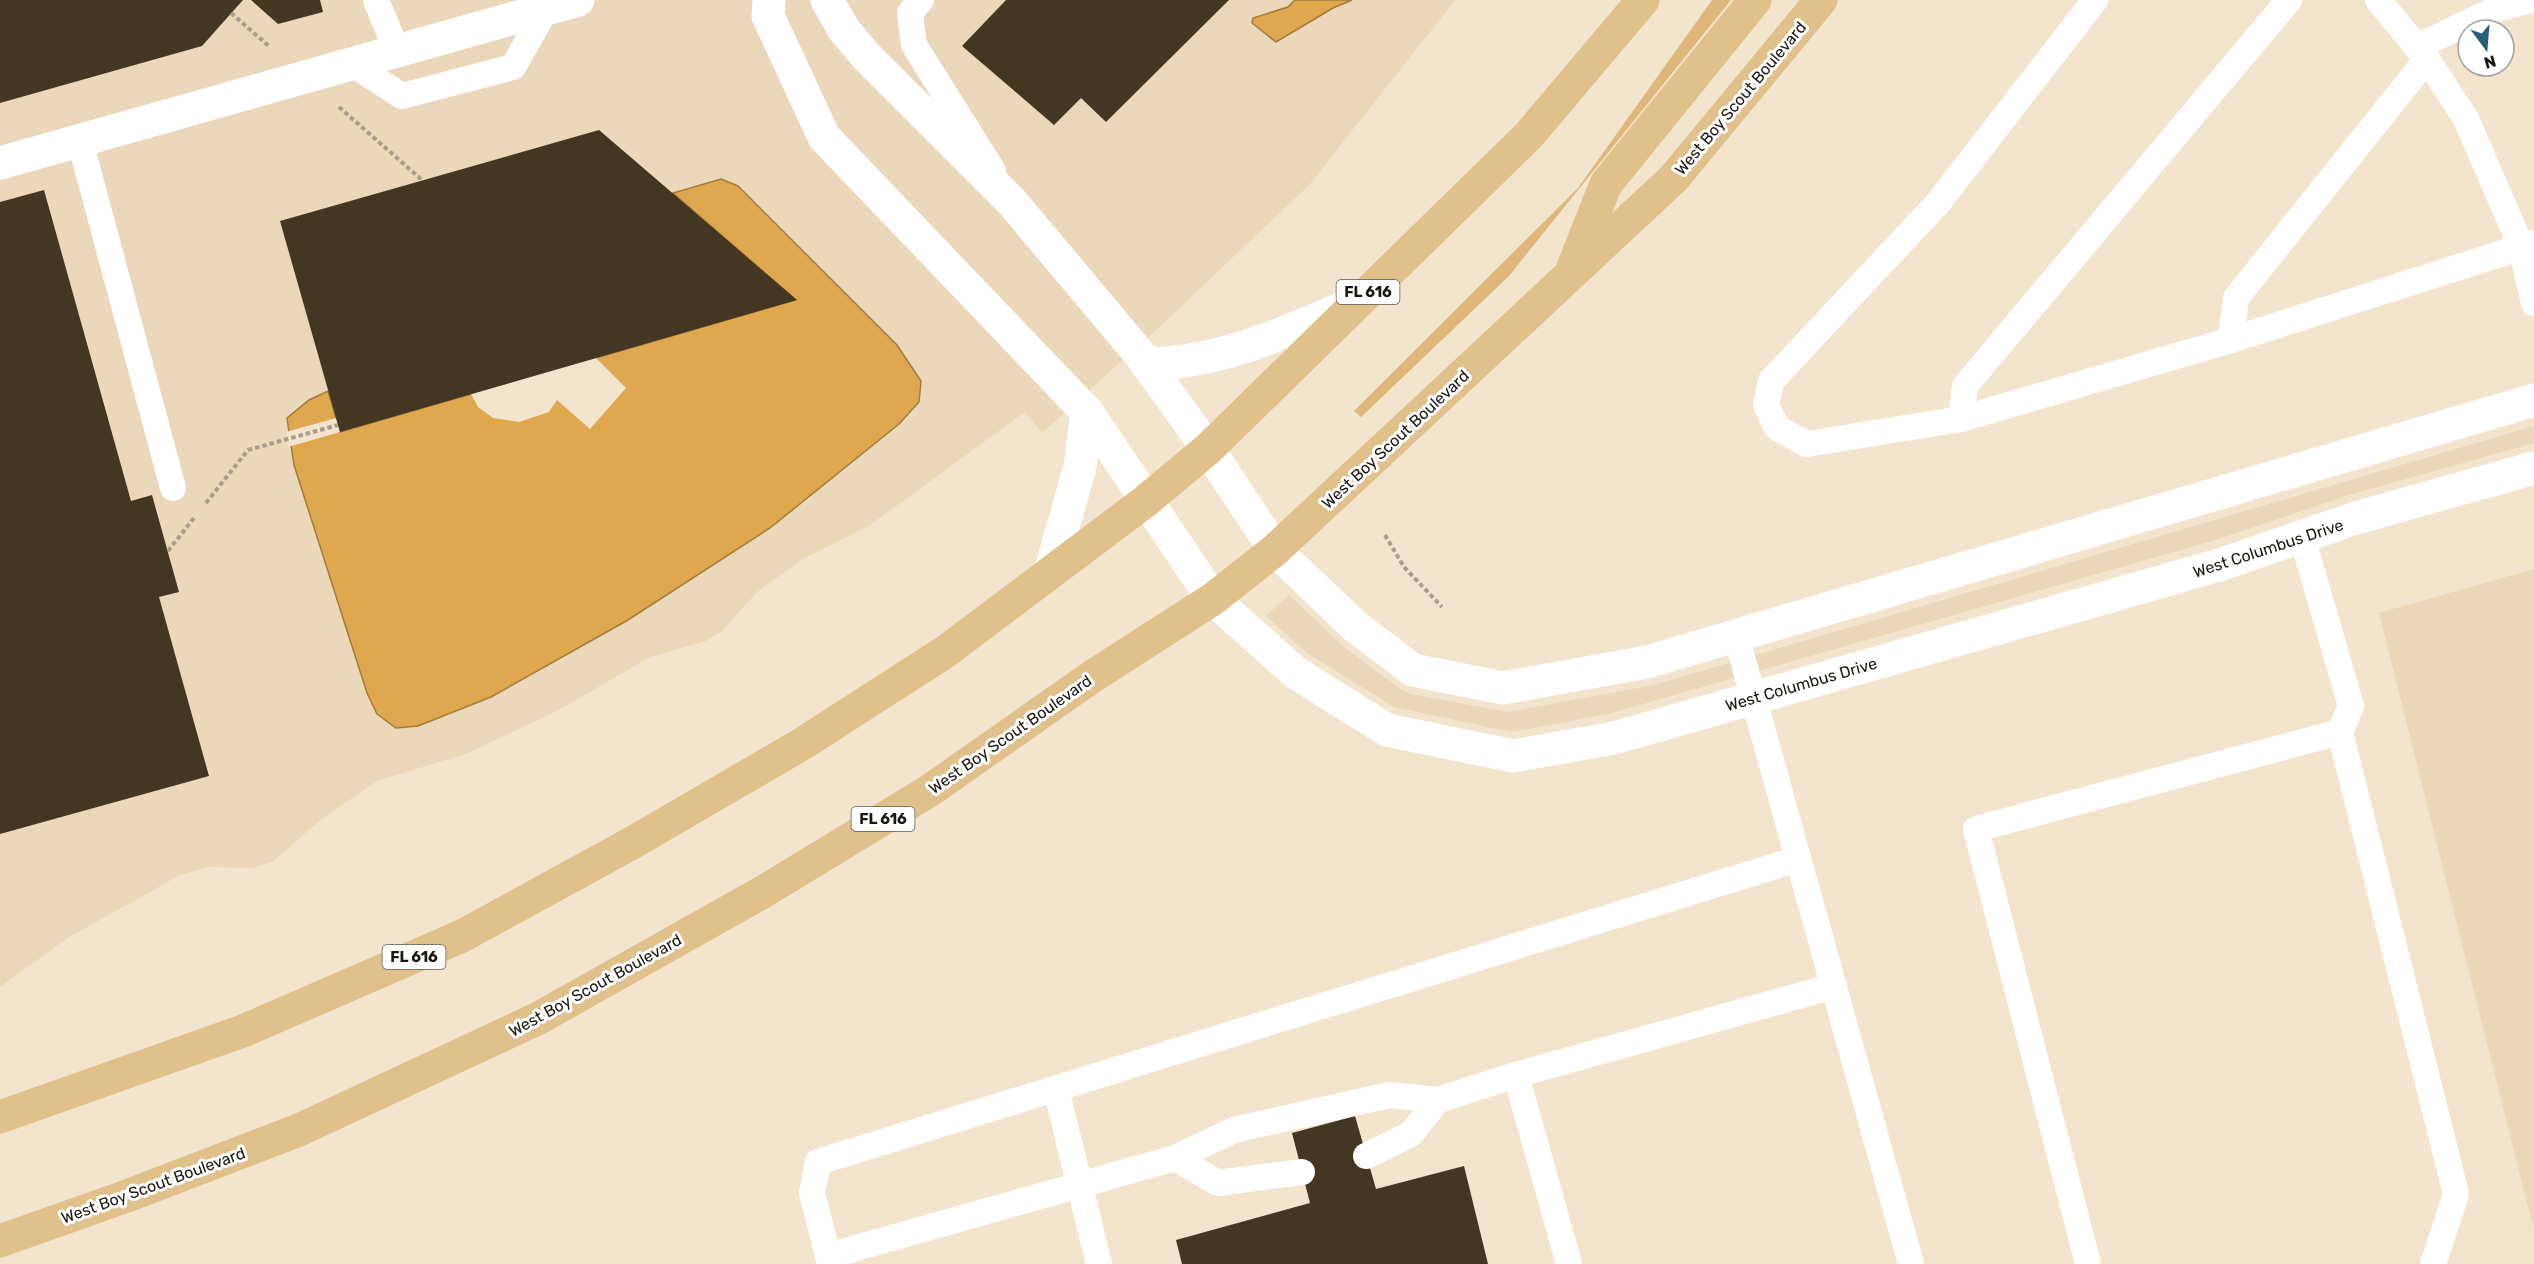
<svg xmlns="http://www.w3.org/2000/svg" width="2534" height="1264" font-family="Rubik,sans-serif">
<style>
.built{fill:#ebd7ba}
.green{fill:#e0b77b}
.water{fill:#dfa84e;stroke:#a47c3b;stroke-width:1.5}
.pier{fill:#f3e4cd}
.building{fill:#433724}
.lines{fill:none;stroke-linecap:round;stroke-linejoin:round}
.path{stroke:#a99e8c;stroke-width:4;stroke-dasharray:4.5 3;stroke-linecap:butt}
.service{stroke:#fff;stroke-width:26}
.minor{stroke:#fff;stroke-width:33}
.primary{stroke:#e0c18c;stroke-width:33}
.labels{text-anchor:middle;stroke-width:6;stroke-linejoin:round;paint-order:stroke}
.shield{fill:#fff;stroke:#5f5c56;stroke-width:1.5}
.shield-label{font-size:15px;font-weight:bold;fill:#1b160e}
.street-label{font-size:16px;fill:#1b160e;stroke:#fff}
</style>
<rect width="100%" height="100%" fill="#f3e4cd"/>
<g class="built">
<path d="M 0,0 L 1455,0 L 1310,184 L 1168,319 L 1042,433 L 1025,412 L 870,525 L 801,560 L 757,592 L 722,631 L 706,641 L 650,657 L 557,711 L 468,753 L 377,781 L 323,818 L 272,862 L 251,868 L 209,867 L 180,875 L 69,937 L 0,987 Z"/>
<path d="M 2534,426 L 2534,443 L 2349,495 L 2212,541 L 1608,714 L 1512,732 L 1394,707 L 1307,653 L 1266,616 L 1289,595 L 1344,647 L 1402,690 L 1411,694 L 1508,712 L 1654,685 Z"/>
<path d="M 2534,569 L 2534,1231 L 2379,613 Z"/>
</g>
<path class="green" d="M 1712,0 L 1731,0 L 1508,277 L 1361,417 L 1354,411 L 1578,188 Z"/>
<g class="water">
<path d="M 1295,0 L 1352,0 L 1333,8 L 1276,42 L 1252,23 L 1253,18 L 1288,7 Z"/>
<path d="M 721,179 L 738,186 L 897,345 L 921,381 L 919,402 L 899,424 L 770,528 L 628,620 L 491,697 L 418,726 L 396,728 L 377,714 L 367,693 L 294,465 L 287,418 L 309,400 L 328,391 L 340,432 L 796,300 L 673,193 Z"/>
</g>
<g class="pier">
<path d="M 596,358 L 626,388 L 590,429 L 557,400 L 549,412 L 519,422 L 493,418 L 478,407 L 471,394 Z"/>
<path d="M 336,418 L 340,432 L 288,447 L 286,432 Z"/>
</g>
<g class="building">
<path d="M 0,0 L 243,0 L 202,46 L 0,103 Z"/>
<path d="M 251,0 L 320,0 L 323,12 L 278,24 Z"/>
<path d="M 1006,0 L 1229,0 L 1106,122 L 1081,98 L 1054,125 L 962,46 Z"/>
<path d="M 599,130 L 797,300 L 340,432 L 280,221 Z"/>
<path d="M 44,190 L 131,501 L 152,495 L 179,592 L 159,597 L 209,776 L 0,834 L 0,202 Z"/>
<path d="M 1355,1116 L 1376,1189 L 1464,1166 L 1488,1264 L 1182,1264 L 1176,1240 L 1310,1203 L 1292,1133 Z"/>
</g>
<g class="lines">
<g class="path">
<path d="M 231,13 L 270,47"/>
<path d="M 339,107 L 422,180"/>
<path d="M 206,503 L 248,450 L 338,425"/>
<path d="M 1385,535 L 1404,567 L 1442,607"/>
<path d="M 168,551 L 194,518"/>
</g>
<g class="service">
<path d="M 376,0 L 397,51"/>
<path d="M 921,0 L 910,13 L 914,45 L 993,171"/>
<path d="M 2095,0 L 1938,203 L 1771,381 L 1766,405 L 1777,428 L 1807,444 L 1961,419 L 2231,340 L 2534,243"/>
<path d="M 2378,0 L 2427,59 L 2466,119 L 2521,246 L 2534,303"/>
<path d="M 2417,47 L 2496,9 L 2531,0"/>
<path d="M 352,64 L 402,96 L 513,67 L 546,9"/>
<path d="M 80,141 L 173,488"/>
<path d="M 2231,340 L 2236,298 L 2427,59"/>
<path d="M 1961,419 L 1965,386 L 2289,0"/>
<path d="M 2302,537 L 2351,706 L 2340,732 L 2456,1194 L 2433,1264"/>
<path d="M 1736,635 L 1911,1264"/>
<path d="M 1056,1089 L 1099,1264"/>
<path d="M 1366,1156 L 1411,1134 L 1438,1100 L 1516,1075"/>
<path d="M 1175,1158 L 1218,1183 L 1302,1172"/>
<path d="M 828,1256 L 1175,1158 L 1234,1130 L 1389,1095 L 1438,1100"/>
<path d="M 830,1264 L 812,1193 L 818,1162 L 1798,859"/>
<path d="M 1569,1264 L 1516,1075 L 1834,986"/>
<path d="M 2088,1264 L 1976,829 L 2340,732"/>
</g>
<g class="minor">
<path d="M 769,0 L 768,16 L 824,137 L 1087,412 L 1213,599 L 1296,673 L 1387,730 L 1513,756 L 1614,738 L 2219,565 L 2356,518 L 2534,468"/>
<path d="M 827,0 L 844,30 L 867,57 L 1012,202 L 1142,357 L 1208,449 L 1275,550 L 1356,627 L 1413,670 L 1503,688 L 1647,662 L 2534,400"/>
<path d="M 0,163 L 578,0"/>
<path d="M 1147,364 C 1224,363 1290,330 1359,301"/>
<path d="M 1050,573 L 1080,467 L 1087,412"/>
</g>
<g class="primary">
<path d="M 1573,267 L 1606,184 L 1755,0"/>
<path d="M 0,1117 L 243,1031 L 462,936 L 632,843 L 802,744 L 945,652 L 1147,500 L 1208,449 L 1529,135 L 1643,0"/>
<path d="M 0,1241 L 127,1196 L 299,1130 L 539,1018 L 763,892 L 929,791 L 1093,676 L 1213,599 L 1275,550 L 1674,178 L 1821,0"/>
</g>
</g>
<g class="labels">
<g class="shield">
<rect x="1336.5" y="280" width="63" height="24" rx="4.5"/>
<rect x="851.5" y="807" width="63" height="24" rx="4.5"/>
<rect x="382.5" y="945" width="63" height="24" rx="4.5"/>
</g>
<g class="shield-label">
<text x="1368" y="297">FL 616</text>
<text x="883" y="824">FL 616</text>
<text x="414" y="962">FL 616</text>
</g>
<g class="street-label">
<text transform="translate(1740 98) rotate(-50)" y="6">West Boy Scout Boulevard</text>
<text transform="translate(1395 439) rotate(-43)" y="6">West Boy Scout Boulevard</text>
<text transform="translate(2268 548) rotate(-18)" y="6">West Columbus Drive</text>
<text transform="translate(1801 684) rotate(-16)" y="6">West Columbus Drive</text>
<text transform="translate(1010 734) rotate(-35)" y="6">West Boy Scout Boulevard</text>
<text transform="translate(595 985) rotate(-29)" y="6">West Boy Scout Boulevard</text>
<text transform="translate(153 1185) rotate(-20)" y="6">West Boy Scout Boulevard</text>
</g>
</g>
<g transform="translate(2486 48) rotate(164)"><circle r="28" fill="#ffffff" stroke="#a4a29f" stroke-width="1.5"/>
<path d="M0-4.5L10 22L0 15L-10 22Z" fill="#246178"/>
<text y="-9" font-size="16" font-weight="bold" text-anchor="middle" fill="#1b160e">N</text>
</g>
</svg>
